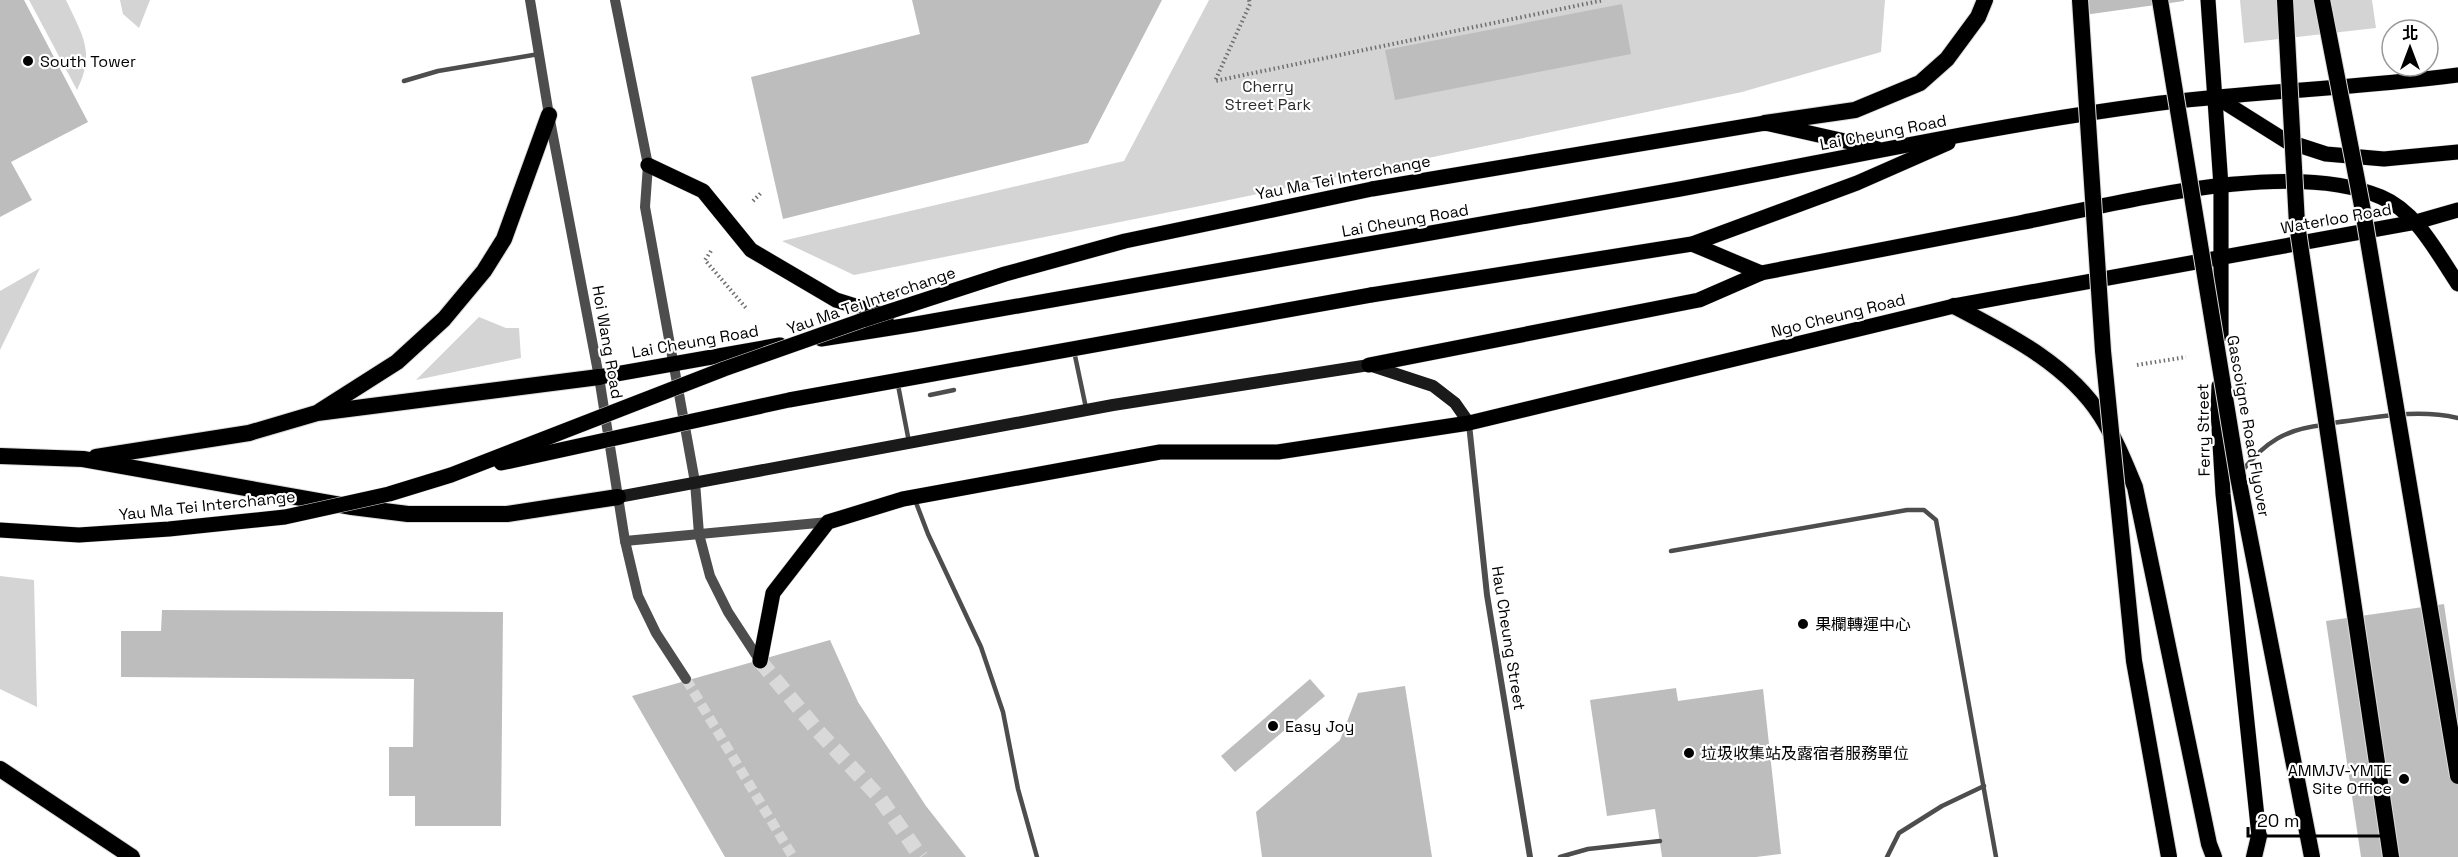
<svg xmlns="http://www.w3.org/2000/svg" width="2458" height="857" font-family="'Space Grotesk','Noto Sans TC',sans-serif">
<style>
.green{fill:#d4d4d4}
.building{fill:#bdbdbd}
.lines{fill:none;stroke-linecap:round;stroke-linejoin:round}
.tertiary-tunnel{stroke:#d9d9d9;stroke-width:10;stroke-dasharray:10 5;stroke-linecap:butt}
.primary-tunnel{stroke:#d9d9d9;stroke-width:15;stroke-dasharray:15 8;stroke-linecap:butt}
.primary-casing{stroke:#dbdbdb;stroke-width:16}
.trunk-casing{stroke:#dbdbdb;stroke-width:18}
.path{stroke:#6f6f6f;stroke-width:4;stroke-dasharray:1.5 3;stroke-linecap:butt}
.service{stroke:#4d4d4d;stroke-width:4.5}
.minor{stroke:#4d4d4d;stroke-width:6}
.tertiary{stroke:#4d4d4d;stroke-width:10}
.secondary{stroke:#1a1a1a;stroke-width:12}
.primary{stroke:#000;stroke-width:15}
.trunk{stroke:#000;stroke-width:16}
.primary-bridge-casing{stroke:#dbdbdb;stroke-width:16;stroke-linecap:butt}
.trunk-bridge-casing{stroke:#dbdbdb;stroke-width:18;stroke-linecap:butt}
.primary-bridge{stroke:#000;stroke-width:15}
.trunk-bridge{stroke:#000;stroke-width:16}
.poi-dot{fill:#000;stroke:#fff;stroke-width:2}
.labels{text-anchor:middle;stroke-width:4.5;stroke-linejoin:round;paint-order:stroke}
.poi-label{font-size:16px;fill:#000;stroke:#fff;text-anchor:start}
.park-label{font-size:16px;fill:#2b2b2b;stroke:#fff}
.street-label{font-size:16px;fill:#000;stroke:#fff}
</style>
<rect width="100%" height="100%" fill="#fff"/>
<g class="green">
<path d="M 29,0 L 66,0 C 82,35 96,52 77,90 Z"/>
<path d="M 120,0 L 150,0 L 139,28 L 123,14 Z"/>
<path d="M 1209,0 L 1885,0 L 1881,52 L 1742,92 L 1205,205 L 854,275 L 782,241 L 1124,161 Z"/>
<path d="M 2240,0 L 2372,0 L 2376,28 L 2244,43 Z"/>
<path d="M 40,268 L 0,350 L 0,291 Z"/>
<path d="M 479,317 L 506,328 L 519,328 L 521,358 L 416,380 Z"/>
<path d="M 0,576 L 34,580 L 37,707 L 0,689 Z"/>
</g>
<g class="building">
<path d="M 0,0 L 24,0 L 88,122 L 11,162 L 32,200 L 0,217 Z"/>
<path d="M 912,0 L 1162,0 L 1088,143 L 783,219 L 751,77 L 920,34 Z"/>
<path d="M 2075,0 L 2184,0 L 2184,1 L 2077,16 Z"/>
<path d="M 1622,4 L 1631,54 L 1395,100 L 1385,50 Z"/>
<path d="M 2444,604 L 2458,701 L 2458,857 L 2361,857 L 2326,621 Z"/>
<path d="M 162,610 L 503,612 L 501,826 L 415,826 L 415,796 L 389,796 L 389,747 L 413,747 L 414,679 L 121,677 L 121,631 L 161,631 Z"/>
<path d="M 830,640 L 858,702 L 926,806 L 966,857 L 725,857 L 632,696 Z"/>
<path d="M 1310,679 L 1325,696 L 1235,772 L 1221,756 Z"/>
<path d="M 1405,686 L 1432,857 L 1262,857 L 1256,812 L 1340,740 L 1358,693 Z"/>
<path d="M 1676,688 L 1678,701 L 1763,689 L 1781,854 L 1756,857 L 1662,857 L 1655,809 L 1607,816 L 1590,700 Z"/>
</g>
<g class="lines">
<path class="tertiary-tunnel" d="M 686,679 L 793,857"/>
<path class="primary-tunnel" d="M 760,661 L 818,731 L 879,797 L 921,857"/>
<g class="primary-casing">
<g id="primary">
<path d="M 2208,0 L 2221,186 L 2221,335"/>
<path d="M 2216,97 L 2286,141 L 2326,154 L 2384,159 L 2458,152"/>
<path d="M 648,165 L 703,191 L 751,250 L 836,300 L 887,316"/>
<path d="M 1372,189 L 1765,123 L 1876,148"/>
<path d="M 1692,244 L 1761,273"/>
<path d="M 1371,295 L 1692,244 L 1857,183 L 1948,143"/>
<path d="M 821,339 L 916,324 L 1680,189 C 1835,160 1989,126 2146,105 C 2249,91 2354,89 2458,75"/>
<path d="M 1369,365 L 1699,300 L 1761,273 C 1847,256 1933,240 2019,223 C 2117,204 2288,157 2381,197 C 2417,212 2437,253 2458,284"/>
<path d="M 599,377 L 780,345"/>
<path d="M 2219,386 L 2218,410 L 2223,494 L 2259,836"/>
<path d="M 760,661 L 773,593 L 828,522 L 903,499 L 1160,452 L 1278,452 L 1469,423 L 1954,306 L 2416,222 L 2458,210"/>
</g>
</g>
<g class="trunk-casing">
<g id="trunk">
<path d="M 1765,123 L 1855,110 L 1920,83 L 1947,59 L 1978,17 L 1985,0"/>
<path d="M 1954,306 C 2007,334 2068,364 2101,416 C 2115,438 2125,463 2135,487 L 2209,844 L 2214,857"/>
<path d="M 320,411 L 397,362 L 444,319 L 484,271 L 504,239 L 549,115"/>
<path d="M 0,456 L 83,459 L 352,507 L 408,514 L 507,514 L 618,497"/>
<path d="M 96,457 L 249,433 L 317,413 L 599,377"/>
<path d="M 0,769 L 132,857"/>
<path d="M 2254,857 L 2259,836"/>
</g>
</g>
<g class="path">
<path d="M 1249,0 L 1250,4 L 1215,81 L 1604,0"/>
<path d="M 753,201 L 761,193"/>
<path d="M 711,251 L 705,260 L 746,308"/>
<path d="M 2137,365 L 2186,357"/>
</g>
<g class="service">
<path d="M 404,81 L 438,71 L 539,54"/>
<path d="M 1074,351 L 1086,408"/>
<path d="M 898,385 L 909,442"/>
<path d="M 930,395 L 954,390"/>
<path d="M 2331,423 C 2374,418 2415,408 2458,418"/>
<path d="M 2242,471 C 2265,442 2286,429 2323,425"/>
<path d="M 915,500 L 928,534 L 981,647 L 1003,712 L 1018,789 L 1037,857"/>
<path d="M 1671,551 L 1907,510 L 1924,510 L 1936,520 L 1996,857"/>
<path d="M 1560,857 L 1588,849 L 1660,841"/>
<path d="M 1887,857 L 1899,833 L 1942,806 L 1984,786"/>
</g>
<path class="minor" d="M 1469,424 L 1487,595 L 1530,857"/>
<g class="tertiary">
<path d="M 530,0 L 549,115 L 599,377 L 625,541 L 638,596 L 656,633 L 686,679"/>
<path d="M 615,0 L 648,165 L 645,207 L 695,482 L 699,534 L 710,576 L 728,612 L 760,661"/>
<path d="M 625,541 L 828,522"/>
</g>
<path class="secondary" d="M 618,497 L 1113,405 L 1369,365 L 1433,386 L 1455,403 L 1469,423"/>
<use href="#primary" class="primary"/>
<use href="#trunk" class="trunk"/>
<g class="primary-bridge-casing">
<g id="primary-bridge">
<path d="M 501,463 L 789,400 L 1371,295"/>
<path d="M 0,530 L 79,535 L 169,529 L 285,517 L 389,494 L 451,475 L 724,369 L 863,320 L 1005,274 L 1125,241 L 1372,189"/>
</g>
</g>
<g class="trunk-bridge-casing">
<g id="trunk-bridge">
<path d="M 2080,0 L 2103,351 L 2134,661 L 2169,857"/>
<path d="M 2160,0 L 2238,477 L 2312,857"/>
<path d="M 2285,0 L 2297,224 L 2391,857"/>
<path d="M 2322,0 L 2363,211 L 2458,776"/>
</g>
</g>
<use href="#primary-bridge" class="primary-bridge"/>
<use href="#trunk-bridge" class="trunk-bridge"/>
</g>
<g class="poi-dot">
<circle cx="28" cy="61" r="6"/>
<circle cx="1803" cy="624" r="6"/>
<circle cx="1273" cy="726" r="6"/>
<circle cx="1689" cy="753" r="6"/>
<circle cx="2404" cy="779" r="6"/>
</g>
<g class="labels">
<g class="poi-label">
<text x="40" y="67">South Tower</text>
<text x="1815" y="630">果欄轉運中心</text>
<text x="1285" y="732">Easy Joy</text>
<text x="1701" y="759">垃圾收集站及露宿者服務單位</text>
<text x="2392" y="776" text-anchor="end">AMMJV-YMTE<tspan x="2392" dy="18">Site Office</tspan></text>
</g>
<g class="park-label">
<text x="1268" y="92">Cherry<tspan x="1268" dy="18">Street Park</tspan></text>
</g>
<g class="street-label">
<text transform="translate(1883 132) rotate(-11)" y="6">Lai Cheung Road</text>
<text transform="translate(1343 177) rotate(-11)" y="6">Yau Ma Tei Interchange</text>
<text transform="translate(2336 218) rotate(-10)" y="6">Waterloo Road</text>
<text transform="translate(1405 220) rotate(-10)" y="6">Lai Cheung Road</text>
<text transform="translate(871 300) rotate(-19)" y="6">Yau Ma Tei Interchange</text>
<text transform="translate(1838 315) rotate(-14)" y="6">Ngo Cheung Road</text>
<text transform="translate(695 341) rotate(-10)" y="6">Lai Cheung Road</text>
<text transform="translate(608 342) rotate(80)" y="6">Hoi Wang Road</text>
<text transform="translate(2249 426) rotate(80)" y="6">Gascoigne Road Flyover</text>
<text transform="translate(2203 430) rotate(-91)" y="6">Ferry Street</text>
<text transform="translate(207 505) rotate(-6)" y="6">Yau Ma Tei Interchange</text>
<text transform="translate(1509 638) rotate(81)" y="6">Hau Cheung Street</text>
</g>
</g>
<g transform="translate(2410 48)"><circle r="28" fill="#ffffff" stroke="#999999" stroke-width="1.5"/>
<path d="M0-4.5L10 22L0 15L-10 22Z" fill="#000000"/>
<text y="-9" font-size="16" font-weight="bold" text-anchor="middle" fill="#000000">北</text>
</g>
<path d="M2248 827v9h138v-9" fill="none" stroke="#000000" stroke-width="3"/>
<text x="2257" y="827" font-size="18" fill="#000000" stroke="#ffffff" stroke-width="4.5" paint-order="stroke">20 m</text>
</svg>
